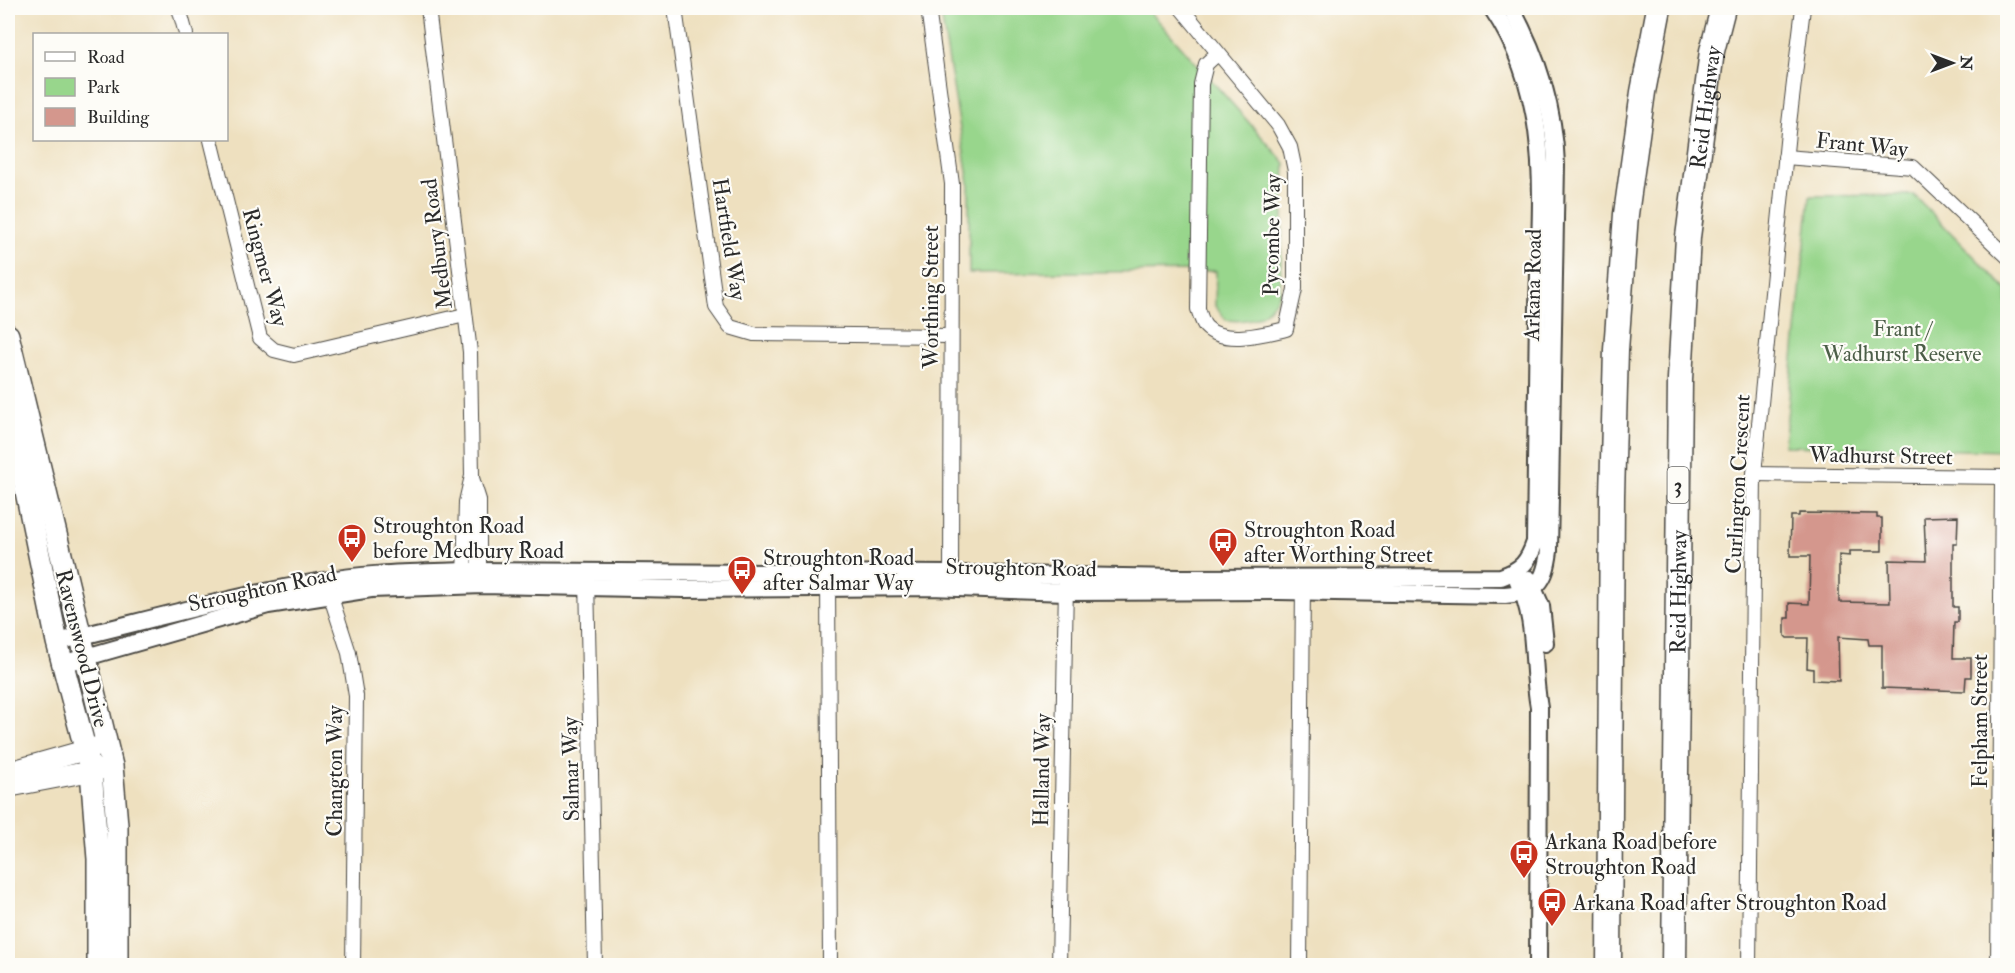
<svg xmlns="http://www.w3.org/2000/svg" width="2015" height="973" font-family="'IM FELL Double Pica',serif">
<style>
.green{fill:#98d68c;stroke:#62805c;stroke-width:1.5}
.building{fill:#d4978d}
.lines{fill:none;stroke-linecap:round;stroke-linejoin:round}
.minor-casing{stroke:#484641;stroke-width:16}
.tertiary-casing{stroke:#484641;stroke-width:20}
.secondary-casing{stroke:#484641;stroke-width:22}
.primary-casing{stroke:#484641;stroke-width:24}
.motorway-casing{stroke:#484641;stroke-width:27}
.minor{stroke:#fff;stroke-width:14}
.tertiary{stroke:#fff;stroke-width:16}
.secondary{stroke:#fff;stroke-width:20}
.primary{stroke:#fff;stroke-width:21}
.motorway{stroke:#fff;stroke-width:24}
.labels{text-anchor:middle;stroke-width:4.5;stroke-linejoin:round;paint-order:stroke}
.shield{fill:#fdfcf7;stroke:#6a6a68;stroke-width:1.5}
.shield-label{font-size:21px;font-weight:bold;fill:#2b2b2b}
.street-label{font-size:22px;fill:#2b2b2b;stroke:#fdfcf7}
.park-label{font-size:22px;fill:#4c5e48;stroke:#fdfcf7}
.poi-label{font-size:22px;fill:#2b2b2b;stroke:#fdfcf7;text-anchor:start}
</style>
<rect width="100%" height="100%" fill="#fdfcf7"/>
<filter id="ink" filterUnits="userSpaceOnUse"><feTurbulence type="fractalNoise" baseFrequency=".0167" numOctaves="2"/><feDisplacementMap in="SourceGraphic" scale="12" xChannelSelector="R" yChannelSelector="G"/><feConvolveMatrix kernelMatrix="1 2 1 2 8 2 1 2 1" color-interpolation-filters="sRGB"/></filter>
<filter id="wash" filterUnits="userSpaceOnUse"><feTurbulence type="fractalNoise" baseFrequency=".008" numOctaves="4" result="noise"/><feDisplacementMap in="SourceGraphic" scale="24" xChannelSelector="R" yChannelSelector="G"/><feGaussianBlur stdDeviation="1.35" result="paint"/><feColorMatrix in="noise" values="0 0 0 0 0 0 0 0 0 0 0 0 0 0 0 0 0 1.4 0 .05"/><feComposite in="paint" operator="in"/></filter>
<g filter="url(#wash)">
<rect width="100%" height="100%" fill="#eee0bf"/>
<g class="green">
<path d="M 940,8 L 1147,8 L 1285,163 L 1280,293 C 1267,317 1253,323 1226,320 L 1215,306 L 1216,271 L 969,273 L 969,183 Z"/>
<path d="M 1914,195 L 2007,290 L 2007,451 L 1784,446 L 1810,196 Z"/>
</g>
<g id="blocks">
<path class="building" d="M 1799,513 L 1877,514 L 1877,518 L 1882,518 L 1882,551 L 1850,551 L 1850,556 L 1839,555 L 1839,602 L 1890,603 L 1889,560 L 1926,561 L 1924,517 L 1958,516 L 1957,544 L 1953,544 L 1953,607 L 1958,607 L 1958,622 L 1954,622 L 1953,658 L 1971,658 L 1971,677 L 1966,677 L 1965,691 L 1882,688 L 1882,645 L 1869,645 L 1868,639 L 1838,637 L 1839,681 L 1813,680 L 1813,669 L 1807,668 L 1808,638 L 1787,638 L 1785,636 L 1785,618 L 1789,618 L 1789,603 L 1809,604 L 1810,556 L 1790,556 L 1791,516 L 1799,516 Z"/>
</g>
</g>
<g filter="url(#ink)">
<use href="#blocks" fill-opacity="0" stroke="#484641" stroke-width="1.5"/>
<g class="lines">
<g class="minor-casing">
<g id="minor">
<path d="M 179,8 L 186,34"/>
<path d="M 428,8 L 470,352 L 472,476 L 466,502 L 464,581"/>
<path d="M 675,8 L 716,307 L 730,327 L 754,334 L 950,336"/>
<path d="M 928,8 L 952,184 L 951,583"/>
<path d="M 1181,8 L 1278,125 L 1290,147 L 1295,171 L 1295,289 L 1286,329 C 1265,334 1223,345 1206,327 C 1202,323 1200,314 1198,309 L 1201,84 L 1206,64 L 1218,53"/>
<path d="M 211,140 L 260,338 L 274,350 L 294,355 L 465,315"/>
<path d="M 1785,157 L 1913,167 L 2008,257"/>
<path d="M 1754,474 L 2008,477"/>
<path d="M 472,478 L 479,500 L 479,581"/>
<path d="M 587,578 L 595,966"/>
<path d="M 828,578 L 830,966"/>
<path d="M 328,588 L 349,653 L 356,696 L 353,966"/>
<path d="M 1059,966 L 1066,584"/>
<path d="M 1300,966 L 1303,581"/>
<path d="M 1749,966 L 1754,474 L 1788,132 L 1803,8"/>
<path d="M 1998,966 L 2002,477"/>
</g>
</g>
<g class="tertiary-casing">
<g id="tertiary">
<path d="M 1529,579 L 1541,606 L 1545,643"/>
<path d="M 1518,581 C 1538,622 1531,664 1539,707 L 1538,966"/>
<path d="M 57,642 C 145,621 234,596 323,581 C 369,573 417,573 464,571 L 951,574 L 1179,578 L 1501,577 C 1521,570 1528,563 1535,542 C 1536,464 1537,386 1538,309 C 1540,201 1555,102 1492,8"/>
<path d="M 62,664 L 268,605 L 371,589 L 483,585 L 684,589 L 931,587 L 1066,592 L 1278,591 L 1505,595 C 1538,592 1545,582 1549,551 L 1556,164 C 1554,107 1538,57 1511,8"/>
</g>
</g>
<g class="secondary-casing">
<g id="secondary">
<path d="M 8,772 L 100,746"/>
<path d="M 8,787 L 107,768"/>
</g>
</g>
<g class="primary-casing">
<g id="primary">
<path d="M 8,335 L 112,766 L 117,825 L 117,966"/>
<path d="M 8,404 L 57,642 L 91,771 L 98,859 L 98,966"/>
</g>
</g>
<g class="motorway-casing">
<g id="motorway">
<path d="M 1609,966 L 1612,496 L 1616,350 L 1626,214 L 1643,92 L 1659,8"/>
<path id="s1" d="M 1674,966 L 1680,379 L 1688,237 L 1712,51 L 1723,8"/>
</g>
</g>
<use href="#minor" class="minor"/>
<use href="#tertiary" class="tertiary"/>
<use href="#secondary" class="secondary"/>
<use href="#primary" class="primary"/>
<use href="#motorway" class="motorway"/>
</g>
</g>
<defs>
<g id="bus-pin" transform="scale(1.5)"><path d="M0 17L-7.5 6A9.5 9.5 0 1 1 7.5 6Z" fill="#c8321e" stroke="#fdfcf7"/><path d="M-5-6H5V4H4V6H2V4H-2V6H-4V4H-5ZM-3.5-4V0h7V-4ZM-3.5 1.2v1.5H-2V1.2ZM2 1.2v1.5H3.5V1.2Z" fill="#fff"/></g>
</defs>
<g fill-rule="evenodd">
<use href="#bus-pin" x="352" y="538"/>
<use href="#bus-pin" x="1223" y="542"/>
<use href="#bus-pin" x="742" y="570"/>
<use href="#bus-pin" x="1524" y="854"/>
<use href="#bus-pin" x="1552" y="902"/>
</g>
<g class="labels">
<rect class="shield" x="1667.5" y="467" width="21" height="36" rx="4.5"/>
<g class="shield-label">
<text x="1678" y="492">3</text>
</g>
<g class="street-label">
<text dy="8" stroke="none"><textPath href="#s1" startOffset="860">Reid Highway</textPath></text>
<text transform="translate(1862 144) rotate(6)" y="8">Frant Way</text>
<text transform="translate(1271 235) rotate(-89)" y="8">Pycombe Way</text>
<text transform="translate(730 239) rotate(81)" y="8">Hartfield Way</text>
<text transform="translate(436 244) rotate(-97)" y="8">Medbury Road</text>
<text transform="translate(266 267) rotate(75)" y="8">Ringmer Way</text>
<text transform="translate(1532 285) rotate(-89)" y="8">Arkana Road</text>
<text transform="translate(930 297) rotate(-90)" y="8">Worthing Street</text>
<text transform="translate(1881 455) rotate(1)" y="8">Wadhurst Street</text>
<text transform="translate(1737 484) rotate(-87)" y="8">Curlington Crescent</text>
<text transform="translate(1021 567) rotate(1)" y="8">Stroughton Road</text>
<text transform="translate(262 588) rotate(-12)" y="8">Stroughton Road</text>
<text dy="8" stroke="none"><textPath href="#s1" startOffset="374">Reid Highway</textPath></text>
<text transform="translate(83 648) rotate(76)" y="8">Ravenswood Drive</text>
<text transform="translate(1979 721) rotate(-90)" y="8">Felpham Street</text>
<text transform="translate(570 769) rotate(-91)" y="8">Salmar Way</text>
<text transform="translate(1041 770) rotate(-89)" y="8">Halland Way</text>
<text transform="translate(334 771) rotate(-90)" y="8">Changton Way</text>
</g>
<g class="park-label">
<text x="1902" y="336">Frant /<tspan x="1902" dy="25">Wadhurst Reserve</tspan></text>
</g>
<g class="poi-label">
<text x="373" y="533">Stroughton Road<tspan x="373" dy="25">before Medbury Road</tspan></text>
<text x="1244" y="537">Stroughton Road<tspan x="1244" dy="25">after Worthing Street</tspan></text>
<text x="763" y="565">Stroughton Road<tspan x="763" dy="25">after Salmar Way</tspan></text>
<text x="1545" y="849">Arkana Road before<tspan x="1545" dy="25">Stroughton Road</tspan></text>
<text x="1573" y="910">Arkana Road after Stroughton Road</text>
</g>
</g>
<rect width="2015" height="973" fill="none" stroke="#fdfcf7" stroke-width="30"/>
<rect x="33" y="33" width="195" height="108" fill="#fdfcf7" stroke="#a9a8a5" stroke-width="1.5"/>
<rect x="45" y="52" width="30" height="9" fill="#ffffff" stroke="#a9a8a5" stroke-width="1.5"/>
<text x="87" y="63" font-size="18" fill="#2b2b2b">Road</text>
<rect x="45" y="78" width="30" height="18" fill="#98d68c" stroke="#a9a8a5" stroke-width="1.5"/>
<text x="87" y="93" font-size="18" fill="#2b2b2b">Park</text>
<rect x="45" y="108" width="30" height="18" fill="#d4978d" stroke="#a9a8a5" stroke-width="1.5"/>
<text x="87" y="123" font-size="18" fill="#2b2b2b">Building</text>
<g transform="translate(1952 63) rotate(90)" stroke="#fdfcf7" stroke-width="4.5" paint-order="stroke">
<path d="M0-4.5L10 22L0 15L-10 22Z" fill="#2b2b2b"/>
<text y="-9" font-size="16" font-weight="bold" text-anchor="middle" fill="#2b2b2b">N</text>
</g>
</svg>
